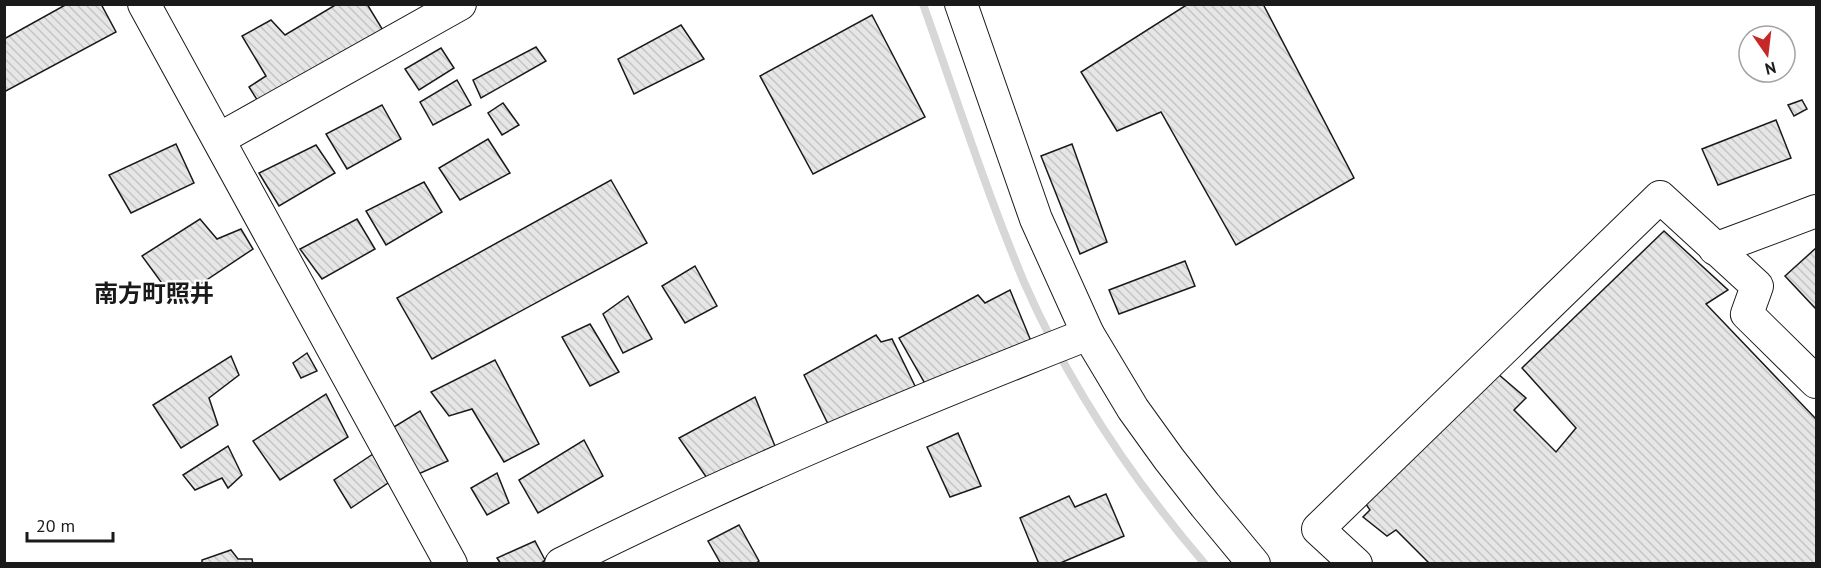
<svg xmlns="http://www.w3.org/2000/svg" width="1821" height="568" font-family="'PT Sans','Noto Sans JP',sans-serif">
<style>
.lines{fill:none;stroke-linecap:round;stroke-linejoin:round}
.stream{stroke:#d7d7d7;stroke-width:8}
.building{fill:url(#building-back-hatch);stroke:#1a1a1a;stroke-width:1.5}
.minor-casing{stroke:#1a1a1a;stroke-width:34}
.minor{stroke:#fff;stroke-width:32}
.labels{text-anchor:middle;stroke-width:4.5;stroke-linejoin:round;paint-order:stroke}
.quarter-label{font-size:24px;font-weight:bold;fill:#1a1a1a;stroke:#fff}
</style>
<defs>
<pattern id="building-back-hatch" width="6" height="6" patternUnits="userSpaceOnUse" patternTransform="scale(1.5)"><rect width="6" height="6" fill="#e6e6e6"/><path d="M-1 5l2 2M0 0l6 6M5-1l2 2" fill="none" stroke="#c5c5c5"/></pattern>
</defs>
<rect width="100%" height="100%" fill="#fff"/>
<g class="lines">
<path class="stream" d="M 923,4 C 956,97 986,191 1024,282 C 1069,385 1132,479 1205,564"/>
</g>
<g class="building">
<path d="M 67,4 L 101,4 L 116,32 L 4,92 L 4,39 Z"/>
<path d="M 337,4 L 367,4 L 384,32 L 261,106 L 249,87 L 266,76 L 242,36 L 271,20 L 285,35 Z"/>
<path d="M 1188,4 L 1263,4 L 1354,178 L 1236,245 L 1161,112 L 1117,131 L 1081,72 Z"/>
<path d="M 872,15 L 925,117 L 813,174 L 760,76 Z"/>
<path d="M 681,25 L 704,59 L 634,94 L 618,59 Z"/>
<path d="M 536,47 L 546,61 L 481,98 L 473,80 Z"/>
<path d="M 441,48 L 454,68 L 419,90 L 405,69 Z"/>
<path d="M 457,80 L 471,105 L 433,125 L 420,102 Z"/>
<path d="M 1802,100 L 1807,109 L 1794,116 L 1788,105 Z"/>
<path d="M 503,103 L 519,125 L 502,135 L 488,113 Z"/>
<path d="M 382,105 L 401,139 L 347,169 L 326,134 Z"/>
<path d="M 1776,120 L 1791,158 L 1718,185 L 1702,149 Z"/>
<path d="M 488,139 L 510,173 L 460,200 L 439,168 Z"/>
<path d="M 176,144 L 194,183 L 131,213 L 109,175 Z"/>
<path d="M 1072,144 L 1107,242 L 1080,254 L 1041,156 Z"/>
<path d="M 316,145 L 335,173 L 279,206 L 259,173 Z"/>
<path d="M 611,180 L 647,243 L 432,359 L 397,298 Z"/>
<path d="M 424,182 L 442,212 L 386,245 L 366,211 Z"/>
<path d="M 200,219 L 217,239 L 241,229 L 253,249 L 175,301 L 142,256 Z"/>
<path d="M 357,219 L 375,249 L 322,279 L 300,249 Z"/>
<path d="M 1664,231 L 1728,290 L 1706,304 L 1816,419 L 1816,564 L 1430,564 L 1396,530 L 1387,536 L 1363,517 L 1370,510 L 1361,497 L 1491,368 L 1526,398 L 1514,410 L 1556,452 L 1576,428 L 1522,368 Z"/>
<path d="M 1816,248 L 1816,309 L 1785,276 Z"/>
<path d="M 1185,261 L 1195,286 L 1119,314 L 1109,290 Z"/>
<path d="M 695,266 L 717,306 L 685,323 L 662,286 Z"/>
<path d="M 1010,290 L 1033,346 L 927,387 L 899,338 L 978,295 L 985,303 Z"/>
<path d="M 628,296 L 652,339 L 623,353 L 603,314 Z"/>
<path d="M 590,324 L 619,372 L 590,386 L 562,337 Z"/>
<path d="M 876,335 L 881,342 L 892,339 L 918,392 L 830,428 L 804,375 Z"/>
<path d="M 307,353 L 317,371 L 301,378 L 293,363 Z"/>
<path d="M 231,356 L 239,375 L 209,398 L 218,425 L 181,448 L 153,405 Z"/>
<path d="M 495,360 L 539,444 L 504,462 L 472,409 L 449,416 L 431,392 Z"/>
<path d="M 326,394 L 348,437 L 280,480 L 253,441 Z"/>
<path d="M 755,397 L 775,446 L 707,478 L 679,438 Z"/>
<path d="M 420,411 L 448,461 L 416,475 L 389,430 Z"/>
<path d="M 958,433 L 981,486 L 950,497 L 927,447 Z"/>
<path d="M 584,440 L 603,476 L 538,513 L 519,480 Z"/>
<path d="M 228,446 L 242,475 L 228,488 L 222,478 L 195,490 L 183,475 Z"/>
<path d="M 373,454 L 388,483 L 351,508 L 334,480 Z"/>
<path d="M 497,473 L 509,503 L 487,515 L 471,488 Z"/>
<path d="M 1106,494 L 1124,536 L 1058,564 L 1039,564 L 1020,518 L 1069,496 L 1075,507 Z"/>
<path d="M 739,525 L 759,561 L 755,564 L 721,564 L 708,541 Z"/>
<path d="M 535,541 L 545,560 L 540,564 L 501,564 L 497,558 Z"/>
<path d="M 231,550 L 238,559 L 252,559 L 253,564 L 202,564 L 202,560 Z"/>
</g>
<g class="lines">
<g class="minor-casing">
<g id="minor">
<path d="M 144,4 L 451,564"/>
<path d="M 961,4 L 1036,219 L 1088,334 L 1133,409 L 1169,459 L 1205,505 L 1254,564"/>
<path d="M 219,139 L 460,4"/>
<path d="M 1715,249 L 1816,211"/>
<path d="M 561,564 C 732,478 910,404 1088,334"/>
<path d="M 1356,564 L 1318,529 L 1660,197 L 1757,286 L 1747,314 L 1816,382"/>
</g>
</g>
<use href="#minor" class="minor"/>
</g>
<g class="labels">
<g class="quarter-label">
<text x="154" y="302">南方町照井</text>
</g>
</g>
<rect width="1821" height="568" fill="none" stroke="#1a1a1a" stroke-width="12"/>
<g transform="translate(1767 54) rotate(166)"><circle r="28" fill="#ffffff" stroke="#a3a3a3" stroke-width="1.5"/>
<path d="M0-4.5L10 22L0 15L-10 22Z" fill="#c62828"/>
<text y="-9" font-size="16" font-weight="bold" text-anchor="middle" fill="#1a1a1a">N</text>
</g>
<path d="M27 532v9h86v-9" fill="none" stroke="#1a1a1a" stroke-width="3"/>
<text x="36" y="532" font-size="18" fill="#1a1a1a" stroke="#ffffff" stroke-width="4.5" paint-order="stroke">20 m</text>
</svg>
